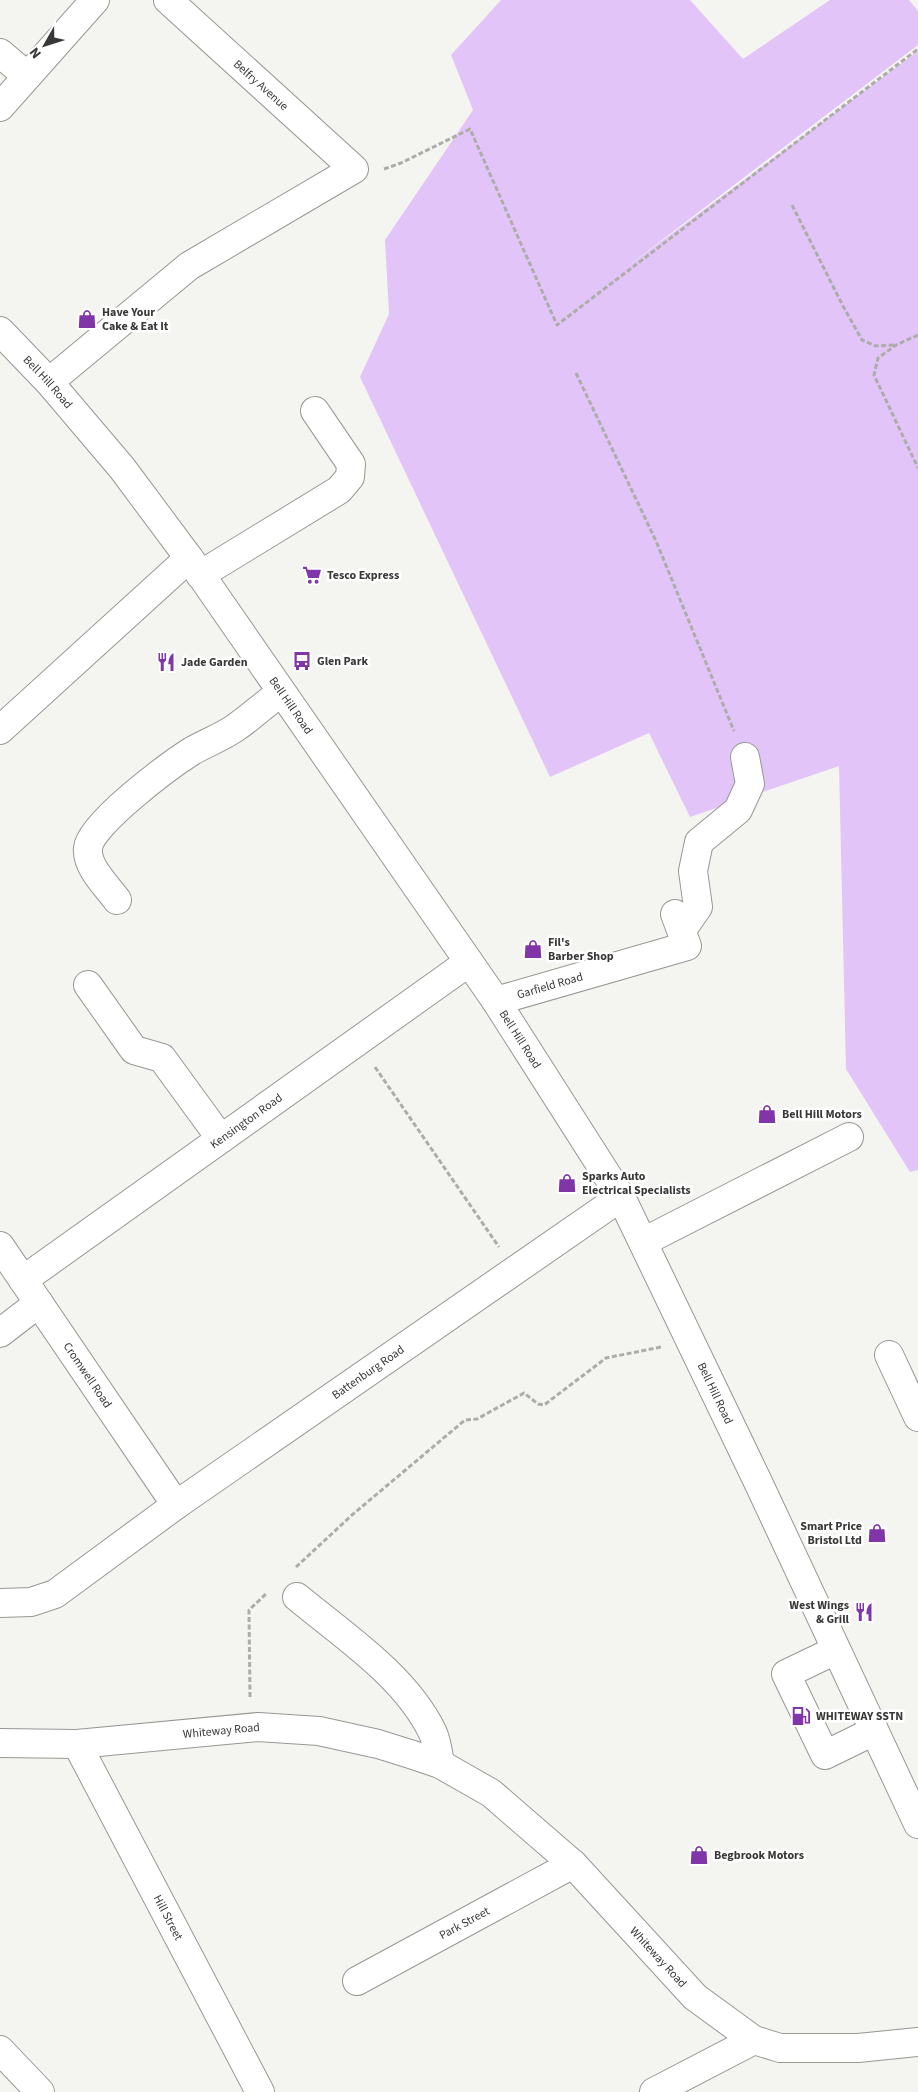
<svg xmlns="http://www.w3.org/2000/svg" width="918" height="2092" font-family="'Source Sans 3',sans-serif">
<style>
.green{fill:#e3c4f8}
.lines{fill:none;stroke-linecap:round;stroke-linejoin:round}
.minor-casing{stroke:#979894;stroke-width:30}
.major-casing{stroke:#979894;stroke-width:30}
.path{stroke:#acada9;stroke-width:3;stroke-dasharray:5 2.5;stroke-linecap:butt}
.minor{stroke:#fff;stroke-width:28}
.major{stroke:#fff;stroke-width:28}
.labels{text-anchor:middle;stroke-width:5;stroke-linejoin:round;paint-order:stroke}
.street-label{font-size:12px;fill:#383937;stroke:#fff}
.poi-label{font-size:12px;font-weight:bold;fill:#383937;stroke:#fff;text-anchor:start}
</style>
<rect width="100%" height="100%" fill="#f4f5f0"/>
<path class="green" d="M 501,0 L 690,0 L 743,59 L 830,0 L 909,0 L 918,11 L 918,45 L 620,272 L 918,51 L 918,1170 L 910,1172 L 846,1069 L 839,766 L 690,817 L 649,733 L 550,777 L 360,377 L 389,314 L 385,240 L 473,110 L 451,55 Z"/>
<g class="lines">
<g class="minor-casing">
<g id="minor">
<path d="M 0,53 L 27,76"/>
<path d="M 0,107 L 95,0"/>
<path d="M 49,382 L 189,266 L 354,169 L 168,0"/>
<path d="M 200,575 L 339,490 L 350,477 L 351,464 L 315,411"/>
<path d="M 0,730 L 189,558"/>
<path d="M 117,900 C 107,886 86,867 88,848 C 90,824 170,765 192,751 C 206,743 222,737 235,728 C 251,717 265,704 280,693"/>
<path d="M 682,930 L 698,907 L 693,871 L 699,842 L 738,810 L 750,784 L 745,757"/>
<path d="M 88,985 L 134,1050 L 162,1058 L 221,1139"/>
<path id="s1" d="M 496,1001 L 687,946 L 675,914"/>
<path d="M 643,1242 L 849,1137"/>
<path id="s2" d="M 0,1246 L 176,1505"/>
<path id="s3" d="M 23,1280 L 469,962"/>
<path d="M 0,1333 L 39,1303"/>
<path d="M 889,1355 L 918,1417"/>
<path d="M 297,1597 C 344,1636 404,1675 432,1731 C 437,1741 438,1752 440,1764"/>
<path id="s4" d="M 0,1603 L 31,1602 L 55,1594 L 176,1505 L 621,1197"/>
<path d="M 836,1650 L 786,1674 L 825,1755 L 874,1731"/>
<path id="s5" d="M 0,1743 L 77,1744 L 258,1727 L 319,1731 L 378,1744 L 410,1754 L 440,1764 L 491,1793 L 573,1864 L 695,1997 L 754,2040 L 780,2048 L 858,2048 L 918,2042"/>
<path id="s6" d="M 77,1744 L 260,2092"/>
<path id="s7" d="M 357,1981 L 573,1864"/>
<path d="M 0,2050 L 40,2092"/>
<path d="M 654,2092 L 754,2040"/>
</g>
</g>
<g class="major-casing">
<g id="major">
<path id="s8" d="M 0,331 L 49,382 L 122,468 L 189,558 L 496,1001 L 621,1197 L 758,1482 L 918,1824"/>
</g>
</g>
<g class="path">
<path d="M 384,169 L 401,163 L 470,129 L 557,325 L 918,49"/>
<path d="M 792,205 L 843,306 L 862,340 L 876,346 L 896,345"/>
<path d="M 918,335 L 896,345 L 878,358 L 874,375 L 918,468"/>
<path d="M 576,373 L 656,541 L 734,731"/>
<path d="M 375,1067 L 499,1247"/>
<path d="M 296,1567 L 352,1515 L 465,1420 L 477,1419 L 524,1393 L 538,1404 L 544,1405 L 606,1358 L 661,1347"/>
<path d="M 250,1697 L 249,1610 L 267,1593"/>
</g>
<use href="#minor" class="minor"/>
<use href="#major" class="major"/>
</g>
<defs>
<g id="shop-bare" transform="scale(1.5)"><path d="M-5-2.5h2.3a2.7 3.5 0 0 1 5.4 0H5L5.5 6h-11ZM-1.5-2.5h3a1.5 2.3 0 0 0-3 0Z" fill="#8036a8" stroke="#fff" stroke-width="2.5" paint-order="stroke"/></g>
<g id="supermarket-bare" transform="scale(1.5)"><path d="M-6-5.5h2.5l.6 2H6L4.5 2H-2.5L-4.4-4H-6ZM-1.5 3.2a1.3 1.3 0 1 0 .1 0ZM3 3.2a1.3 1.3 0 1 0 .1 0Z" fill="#8036a8" stroke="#fff" stroke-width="2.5" paint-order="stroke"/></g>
<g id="bus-bare" transform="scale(1.5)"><path d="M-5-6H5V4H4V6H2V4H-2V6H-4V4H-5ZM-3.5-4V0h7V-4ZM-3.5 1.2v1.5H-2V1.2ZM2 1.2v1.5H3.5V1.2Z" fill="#8036a8" stroke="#fff" stroke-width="2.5" paint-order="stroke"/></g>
<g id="restaurant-bare" transform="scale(1.5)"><path d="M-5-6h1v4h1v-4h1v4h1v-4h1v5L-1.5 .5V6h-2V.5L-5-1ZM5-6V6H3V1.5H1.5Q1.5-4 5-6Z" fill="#8036a8" stroke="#fff" stroke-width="2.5" paint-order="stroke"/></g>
<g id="fuel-bare" transform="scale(1.5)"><path d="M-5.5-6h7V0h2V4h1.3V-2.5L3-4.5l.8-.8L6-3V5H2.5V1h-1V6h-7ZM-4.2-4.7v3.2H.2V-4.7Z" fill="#8036a8" stroke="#fff" stroke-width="2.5" paint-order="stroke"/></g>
</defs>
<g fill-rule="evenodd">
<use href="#shop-bare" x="87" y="319"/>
<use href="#supermarket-bare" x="312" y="575"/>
<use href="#bus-bare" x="302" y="661"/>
<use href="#restaurant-bare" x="166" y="662"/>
<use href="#shop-bare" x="533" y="949"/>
<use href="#shop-bare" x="767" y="1114"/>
<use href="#shop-bare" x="567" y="1183"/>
<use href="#shop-bare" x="877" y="1533"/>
<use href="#restaurant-bare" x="864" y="1612"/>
<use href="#fuel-bare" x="801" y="1716"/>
<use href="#shop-bare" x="699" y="1855"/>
</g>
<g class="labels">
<g class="street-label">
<text transform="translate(261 85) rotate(42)" y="4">Belfry Avenue</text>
<text dy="4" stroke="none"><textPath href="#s8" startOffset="70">Bell Hill Road</textPath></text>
<text dy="4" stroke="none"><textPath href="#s8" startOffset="475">Bell Hill Road</textPath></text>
<text dy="4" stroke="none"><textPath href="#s1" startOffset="56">Garfield Road</textPath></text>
<text dy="4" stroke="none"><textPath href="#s8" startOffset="880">Bell Hill Road</textPath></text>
<text dy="4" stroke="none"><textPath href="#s3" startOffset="274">Kensington Road</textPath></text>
<text dy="4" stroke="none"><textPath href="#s4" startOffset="440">Battenburg Road</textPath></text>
<text dy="4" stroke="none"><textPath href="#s2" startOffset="156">Cromwell Road</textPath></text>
<text dy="4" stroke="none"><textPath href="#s8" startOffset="1285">Bell Hill Road</textPath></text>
<text dy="4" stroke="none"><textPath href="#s5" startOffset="222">Whiteway Road</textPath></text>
<text dy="4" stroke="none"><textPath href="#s6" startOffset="196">Hill Street</textPath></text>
<text dy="4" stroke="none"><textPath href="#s7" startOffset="122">Park Street</textPath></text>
<text dy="4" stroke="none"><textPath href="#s5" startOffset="739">Whiteway Road</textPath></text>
</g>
<g class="poi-label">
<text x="102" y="316">Have Your<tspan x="102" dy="14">Cake &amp; Eat It</tspan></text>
<text x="327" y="579">Tesco Express</text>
<text x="317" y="665">Glen Park</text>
<text x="181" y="666">Jade Garden</text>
<text x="548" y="946">Fil's<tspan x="548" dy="14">Barber Shop</tspan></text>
<text x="782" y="1118">Bell Hill Motors</text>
<text x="582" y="1180">Sparks Auto<tspan x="582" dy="14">Electrical Specialists</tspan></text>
<text x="862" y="1530" text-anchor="end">Smart Price<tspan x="862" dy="14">Bristol Ltd</tspan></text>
<text x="849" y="1609" text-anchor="end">West Wings<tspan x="849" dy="14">&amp; Grill</tspan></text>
<text x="816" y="1720">WHITEWAY SSTN</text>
<text x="714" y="1859">Begbrook Motors</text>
</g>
</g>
<g transform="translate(45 45) rotate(231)" stroke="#ffffff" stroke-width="4" paint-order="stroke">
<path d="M0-4L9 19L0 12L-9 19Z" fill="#383937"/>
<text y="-8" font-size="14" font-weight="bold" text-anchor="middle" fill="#383937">N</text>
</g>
</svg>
